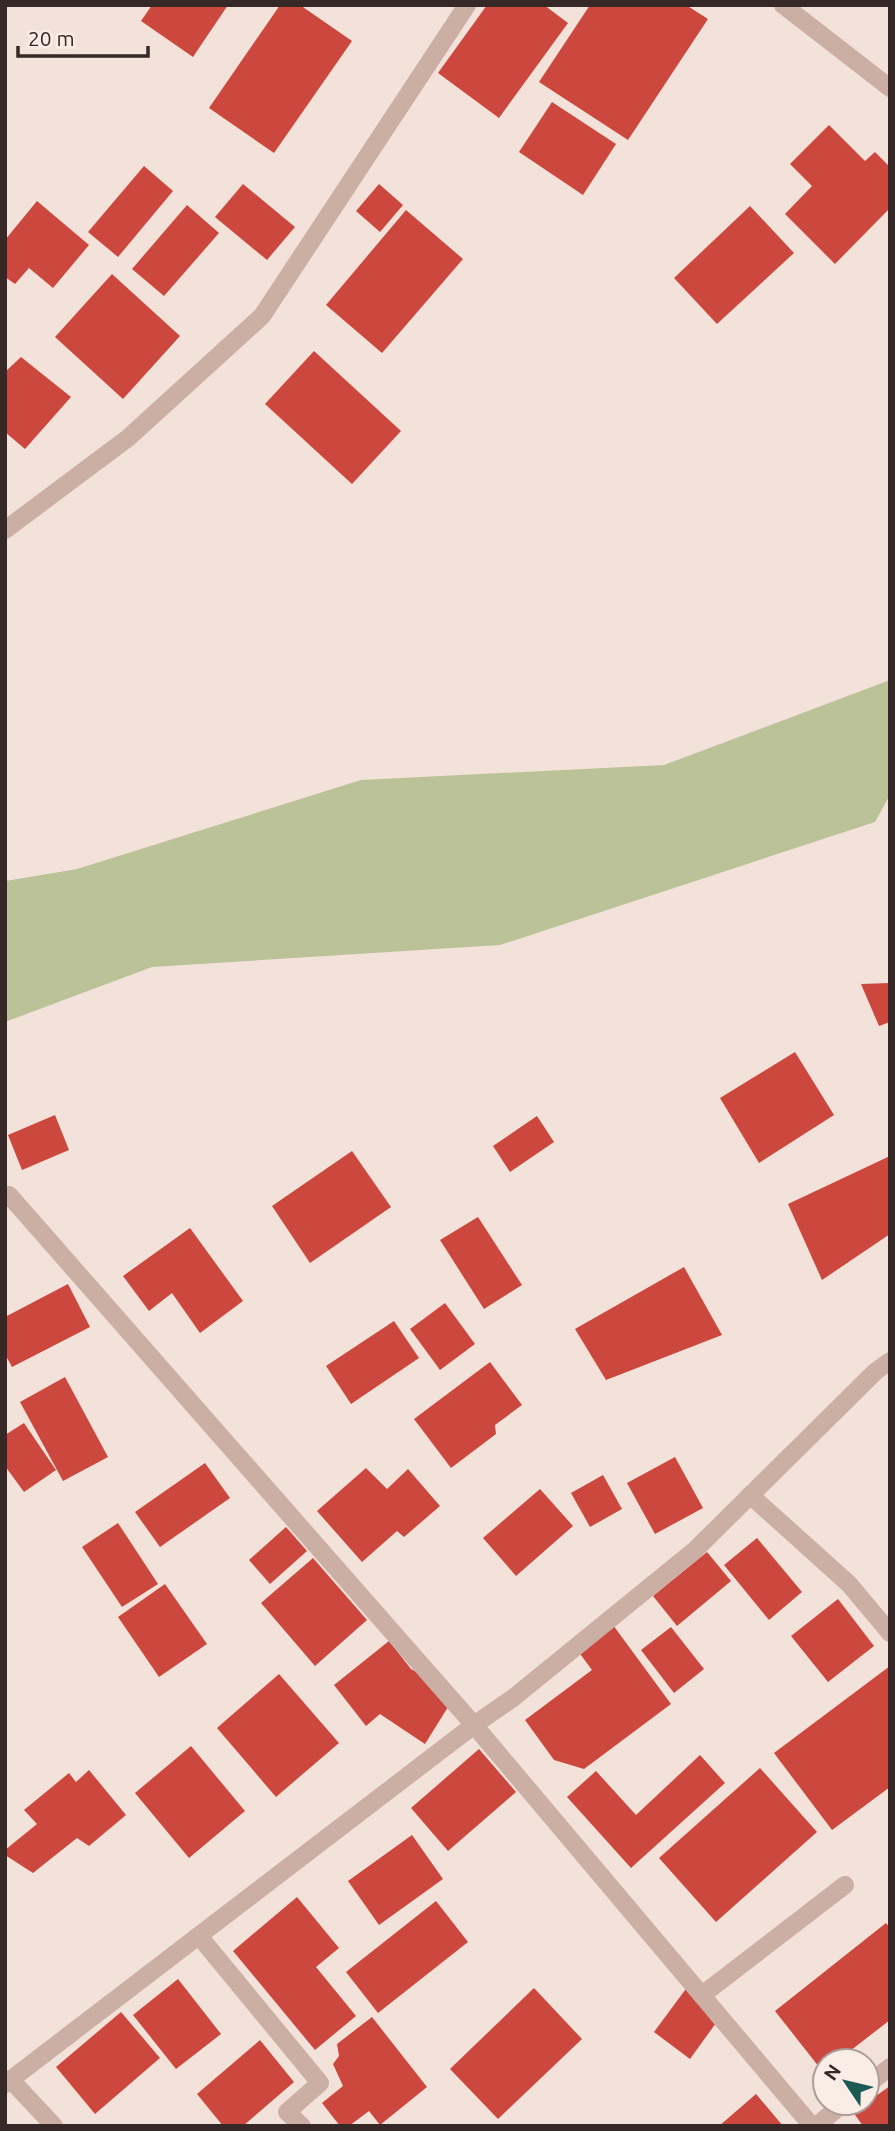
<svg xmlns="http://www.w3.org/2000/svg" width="895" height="2131" font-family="Ubuntu,sans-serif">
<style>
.green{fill:#bcc298}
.building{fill:#cc473e}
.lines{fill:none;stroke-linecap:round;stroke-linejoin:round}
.lane{stroke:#cbafa4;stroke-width:18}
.street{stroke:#cbafa4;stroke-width:18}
</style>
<rect width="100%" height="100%" fill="#f3e2d9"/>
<path class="green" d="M 890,680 L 890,795 L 875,822 L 500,945 L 152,967 L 5,1022 L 5,881 L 77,869 L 361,780 L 664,765 Z"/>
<g class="building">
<path d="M 152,5 L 228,5 L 193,57 L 141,21 Z"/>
<path d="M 280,5 L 300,5 L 352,41 L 274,153 L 209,108 Z"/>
<path d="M 487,5 L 544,5 L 568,23 L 499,118 L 438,73 Z"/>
<path d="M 590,5 L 686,5 L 708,19 L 628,140 L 539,82 Z"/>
<path d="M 552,102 L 616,144 L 583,195 L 519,152 Z"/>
<path d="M 829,125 L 865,161 L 875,152 L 890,167 L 890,208 L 835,264 L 785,214 L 812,186 L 790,164 Z"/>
<path d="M 144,166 L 173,191 L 118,257 L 88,232 Z"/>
<path d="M 243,184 L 295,227 L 267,260 L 215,217 Z"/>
<path d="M 379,184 L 403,205 L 380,232 L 356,211 Z"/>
<path d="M 37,201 L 89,245 L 53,288 L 29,268 L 15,284 L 5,277 L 5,240 Z"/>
<path d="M 187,205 L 219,233 L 164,296 L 132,269 Z"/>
<path d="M 750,206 L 794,253 L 717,324 L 674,278 Z"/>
<path d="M 406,210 L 463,259 L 382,353 L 326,305 Z"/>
<path d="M 112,274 L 180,336 L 123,399 L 55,337 Z"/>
<path d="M 314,351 L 401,431 L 352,484 L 265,404 Z"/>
<path d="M 21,357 L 71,397 L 25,449 L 5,432 L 5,372 Z"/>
<path d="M 890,983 L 890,1022 L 879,1026 L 861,984 Z"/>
<path d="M 795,1052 L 834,1115 L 759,1163 L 720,1098 Z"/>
<path d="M 55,1115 L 69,1150 L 22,1170 L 8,1135 Z"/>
<path d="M 537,1116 L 554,1142 L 510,1172 L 493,1146 Z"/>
<path d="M 352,1151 L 391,1207 L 310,1263 L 272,1206 Z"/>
<path d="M 890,1156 L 890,1234 L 822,1280 L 788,1204 Z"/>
<path d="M 478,1217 L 522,1285 L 484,1309 L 440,1240 Z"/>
<path d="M 190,1228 L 243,1301 L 200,1333 L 172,1293 L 149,1311 L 123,1276 Z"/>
<path d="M 684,1267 L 722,1335 L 606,1380 L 575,1329 Z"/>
<path d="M 68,1284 L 90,1327 L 12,1367 L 5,1354 L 5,1317 Z"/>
<path d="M 445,1303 L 475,1344 L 440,1370 L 410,1329 Z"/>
<path d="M 394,1321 L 419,1358 L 351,1404 L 326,1366 Z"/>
<path d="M 490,1362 L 522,1405 L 495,1425 L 496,1434 L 451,1468 L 414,1419 Z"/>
<path d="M 65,1377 L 108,1457 L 63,1481 L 20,1402 Z"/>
<path d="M 24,1423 L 56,1470 L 24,1492 L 5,1466 L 5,1435 Z"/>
<path d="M 675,1457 L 703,1508 L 655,1534 L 627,1483 Z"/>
<path d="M 205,1463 L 230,1498 L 160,1547 L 135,1512 Z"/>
<path d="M 366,1468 L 387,1489 L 408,1469 L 440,1506 L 404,1537 L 397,1531 L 362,1562 L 317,1511 Z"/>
<path d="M 603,1475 L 622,1509 L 590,1527 L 571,1493 Z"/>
<path d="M 540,1489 L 573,1526 L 516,1576 L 483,1538 Z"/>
<path d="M 118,1523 L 158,1584 L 122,1607 L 82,1547 Z"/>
<path d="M 286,1527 L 307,1551 L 270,1584 L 249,1560 Z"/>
<path d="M 757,1538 L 802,1592 L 769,1620 L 724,1565 Z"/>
<path d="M 707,1552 L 731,1581 L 677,1626 L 653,1596 Z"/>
<path d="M 313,1558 L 367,1620 L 315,1666 L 261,1603 Z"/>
<path d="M 165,1584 L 207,1644 L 159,1677 L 118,1617 Z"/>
<path d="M 838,1599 L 874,1646 L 828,1682 L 791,1636 Z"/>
<path d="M 613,1625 L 671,1704 L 584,1769 L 554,1760 L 525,1720 L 592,1670 L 578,1651 Z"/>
<path d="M 671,1627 L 704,1669 L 674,1693 L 641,1650 Z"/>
<path d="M 389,1641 L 411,1669 L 422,1675 L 448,1707 L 425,1744 L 380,1714 L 366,1726 L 334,1685 Z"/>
<path d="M 890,1666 L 890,1787 L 832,1830 L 774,1753 Z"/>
<path d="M 279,1674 L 339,1743 L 276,1797 L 217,1728 Z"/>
<path d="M 191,1746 L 245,1811 L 189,1858 L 135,1793 Z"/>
<path d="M 479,1749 L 516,1792 L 448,1851 L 411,1808 Z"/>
<path d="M 700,1755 L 725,1783 L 631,1868 L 567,1797 L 596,1771 L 636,1815 Z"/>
<path d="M 760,1768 L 817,1832 L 716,1922 L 659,1858 Z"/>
<path d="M 89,1770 L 126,1815 L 89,1846 L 77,1838 L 33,1873 L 5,1855 L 5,1850 L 37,1824 L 24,1810 L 69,1773 L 76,1782 Z"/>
<path d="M 412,1835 L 443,1879 L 379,1925 L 348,1881 Z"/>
<path d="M 297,1897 L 339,1948 L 316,1967 L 356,2016 L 315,2050 L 233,1951 Z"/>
<path d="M 436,1901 L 468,1942 L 378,2013 L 346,1972 Z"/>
<path d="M 886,1923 L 890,1928 L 890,2020 L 837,2061 L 825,2061 L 825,2071 L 823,2072 L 775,2011 Z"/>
<path d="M 178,1979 L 221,2034 L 176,2069 L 133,2015 Z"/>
<path d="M 691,1982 L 716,2023 L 690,2059 L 654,2032 Z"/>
<path d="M 534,1988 L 582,2039 L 498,2119 L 450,2069 Z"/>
<path d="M 121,2012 L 160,2058 L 95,2114 L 56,2067 Z"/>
<path d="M 372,2017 L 427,2087 L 380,2125 L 369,2111 L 349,2126 L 340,2126 L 322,2103 L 343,2086 L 333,2064 L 339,2056 L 337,2044 Z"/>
<path d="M 260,2040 L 294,2082 L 243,2126 L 223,2126 L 197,2094 Z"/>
<path d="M 890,2086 L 890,2126 L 863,2126 L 853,2112 Z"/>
<path d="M 756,2094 L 783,2126 L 719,2126 Z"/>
</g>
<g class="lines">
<path class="lane" d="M 702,1995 L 845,1885"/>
<g class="street">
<path d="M 783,5 L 890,88"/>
<path d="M 5,530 L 128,438 L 262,316 L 467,5"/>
<path d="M 9,1195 L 474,1725 L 812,2126"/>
<path d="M 750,1495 L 849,1584 L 890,1633"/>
<path d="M 199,1936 L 320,2083 L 287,2112 L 302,2126"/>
<path d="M 11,2080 L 54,2126"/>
<path d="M 5,2084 L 474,1725 L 513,1698 L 695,1550 L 876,1371 L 890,1361"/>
<path d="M 867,2085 L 890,2067"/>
<path d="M 816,2126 L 844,2103"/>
</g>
</g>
<rect width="895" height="2131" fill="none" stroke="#362826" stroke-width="14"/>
<g transform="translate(846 2082) rotate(305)"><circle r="33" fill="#faede5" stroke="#ac9e99" stroke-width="2"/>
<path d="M0-5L12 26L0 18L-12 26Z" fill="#1a5a52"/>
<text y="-10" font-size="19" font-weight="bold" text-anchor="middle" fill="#362826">N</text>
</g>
<path d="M18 46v10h130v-10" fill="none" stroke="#362826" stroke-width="3.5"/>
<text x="28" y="46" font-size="21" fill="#362826" stroke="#faede5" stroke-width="5" paint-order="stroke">20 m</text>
</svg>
